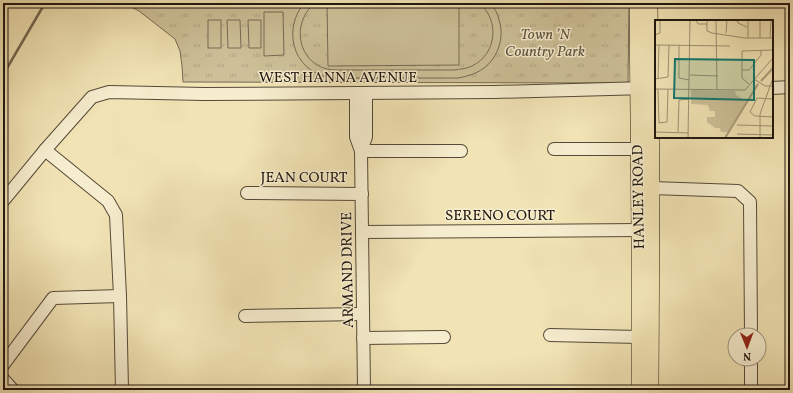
<svg xmlns="http://www.w3.org/2000/svg" width="793" height="393" font-family="Vollkorn,serif">
<style>
.grass{fill:url(#grass-tufts);stroke:#766b54}
.garden{fill:#cdc098;stroke:#766b54}
.lines{fill:none;stroke-linecap:round;stroke-linejoin:round}
.stream{stroke:#726750;stroke-width:2.5}
.minor-casing{stroke:#544938;stroke-width:14}
.major-casing{stroke:#1f160f;stroke-width:16}
.minor{stroke:#f6edce;stroke-width:12}
.major{stroke:#f1e3b4;stroke-width:15}
.labels{text-anchor:middle;stroke-width:3;stroke-linejoin:round;paint-order:stroke}
.park-label{font-size:15px;font-style:italic;fill:#5c523f;stroke:#f6edce}
.street-label{font-size:15px;fill:#1f160f;stroke:#f6edce}
.inset-river{fill:none;stroke:#aa9d7c;stroke-width:2}
.inset-road{fill:none;stroke:#9d9172;stroke-width:1}
.view{fill:#0f766e;fill-opacity:0.15;stroke:#0f766e;stroke-width:2}
.inset-edge{fill:none;stroke:#1f160f;stroke-width:2}
</style>
<defs>
<pattern id="grass-tufts" width="24" height="20" patternUnits="userSpaceOnUse"><rect width="24" height="20" fill="#cdc098"/><path d="M3 7l-1-3M5 7V3M7 7l1-3M15 17l-1-3M17 17v-4M19 17l1-3" fill="none" stroke="#b0a482"/></pattern>
</defs>
<rect width="100%" height="100%" fill="#f1e3b4"/>
<filter id="stains"><feTurbulence type="fractalNoise" baseFrequency=".005" numOctaves="4"/><feColorMatrix values="0 0 0 0 .2 0 0 0 0 .09 0 0 0 0 .02 0 0 0 .5 -.17"/></filter>
<radialGradient id="worn" r=".72"><stop offset=".6" stop-color="#630" stop-opacity="0"/><stop offset="1" stop-color="#630" stop-opacity=".3"/></radialGradient>
<path class="grass" d="M 123,3 L 629,3 L 628,83 L 183,82 L 182,66 L 180,51 L 175,39 L 139,11 Z"/>
<g class="garden">
<path d="M 304,3 L 315,3 C 295,19 295,51 317,65 C 324,69 331,70 339,70 L 454,70 C 460,69 466,69 472,66 C 497,54 500,20 479,3 L 490,3 C 494,8 498,13 499,20 C 506,41 495,66 473,74 C 468,76 463,77 458,78 L 338,78 C 334,78 330,78 326,77 C 292,68 283,29 304,3 Z"/>
<path d="M 327,3 L 459,3 L 459,65 L 328,66 Z"/>
<path d="M 264,12 L 283,12 L 284,55 L 264,56 Z"/>
<rect x="208" y="20" width="13" height="28"/>
<path d="M 227,20 L 240,20 L 241,48 L 228,48 Z"/>
<path d="M 248,20 L 261,20 L 261,48 L 249,48 Z"/>
</g>
<g class="lines">
<path class="stream" d="M 3,75 L 45,3"/>
<g class="minor-casing">
<g id="minor">
<path d="M 772,88 L 790,87"/>
<path d="M 356,93 L 356,137 L 361,151 L 364,390"/>
<path d="M 554,149 L 638,149"/>
<path d="M 45,150 L 108,201 L 116,215 L 120,296 L 122,390"/>
<path d="M 361,151 L 461,151"/>
<path d="M 361,151 L 366,137 L 366,93"/>
<path d="M 652,188 L 738,191 L 750,202 L 751,335"/>
<path d="M 247,193 L 362,194"/>
<path d="M 3,201 L 45,150 L 92,97 L 109,92 L 204,94 L 495,92 L 647,88"/>
<path d="M 362,232 L 639,230"/>
<path d="M 245,316 L 363,314"/>
<path d="M 550,335 L 639,337"/>
<path d="M 363,338 L 444,337"/>
<path d="M 751,359 L 751,390"/>
<path d="M 3,365 L 53,298 L 120,296"/>
<path d="M 3,379 L 13,390"/>
</g>
</g>
<g class="major-casing">
<g id="major">
<path d="M 637,3 L 639,230 L 639,390"/>
<path d="M 650,3 L 652,188 L 651,390"/>
</g>
</g>
<use href="#minor" class="minor"/>
<use href="#major" class="major"/>
</g>
<g class="labels">
<g class="park-label">
<text x="545" y="39">Town ’N<tspan x="545" dy="17">Country Park</tspan></text>
</g>
<g class="street-label">
<text x="338" y="82">WEST HANNA AVENUE</text>
<text x="304" y="182">JEAN COURT</text>
<text transform="translate(638 197) rotate(-91)" y="5">HANLEY ROAD</text>
<text x="500" y="220">SERENO COURT</text>
<text transform="translate(347 270) rotate(-91)" y="5">ARMAND DRIVE</text>
</g>
</g>
<g transform="translate(655 20)">
<rect width="118" height="118" fill="#f1e3b4"/>
<path d="M 36,70 L 80,71 L 81,75 L 92,82 L 73,112 L 66,112 L 65,108 L 60,108 L 52,102 L 52,97 L 60,97 L 60,91 L 55,91 L 53,85 L 36,84 Z" fill="#cdc098"/>
<path d="M 52,71 L 66,71 L 69,76 L 67,80 L 50,80 L 49,74 ZM 71,82 L 81,85 L 76,91 L 69,93 Z" fill="#cdc098"/>
<path class="inset-river" d="M 106,61 L 118,48M 70,118 L 103,64"/>
<path class="inset-road" d="M 41,0 L 43,4 L 52,4 L 52,0M 61,0 L 62,70M 82,0 L 83,3 L 92,7M 93,0 L 93,18M 52,4 L 52,11 L 57,13 L 90,18 L 118,18M 71,13 L 72,0M 0,15 L 5,13 L 5,0M 105,18 L 105,0M 115,18 L 116,0M 0,25 L 75,26M 24,25 L 24,58 L 34,60M 87,50 L 94,50 L 106,35 L 106,30M 35,55 L 63,56M 0,59 L 13,57 L 14,25M 3,59 L 4,25M 99,59 L 110,66 L 118,66M 94,64 L 87,58 L 87,31 L 118,30M 0,69 L 90,70 L 118,38M 3,69 L 4,103 L 12,102 L 13,69M 118,79 L 102,78 L 95,92 L 100,96 L 118,97M 82,105 L 118,106M 0,112 L 34,113M 23,112 L 24,80 L 34,79M 82,114 L 118,115M 33,118 L 35,0M 105,118 L 105,94 L 118,58"/>
<path class="view" d="M 20,39 L 99,40 L 99,80 L 19,78 Z"/>
<rect width="118" height="118" class="inset-edge"/>
</g>
<rect width="793" height="393" fill="none" stroke="#f1e3b4" stroke-width="16"/>
<rect x="4" y="4" width="785" height="385" fill="none" stroke="#1f160f" stroke-width="2"/>
<rect x="8" y="8" width="777" height="377" fill="none" stroke="#1f160f"/>
<g transform="translate(747 347) rotate(179)"><circle r="19" fill="#f6edce" stroke="#a09782"/>
<path d="M0-3L7 15L0 10L-7 15Z" fill="#8f2418"/>
<text y="-6" font-size="11" font-weight="bold" text-anchor="middle" fill="#1f160f">N</text>
</g>
<rect width="100%" height="100%" filter="url(#stains)"/>
<rect width="100%" height="100%" fill="url(#worn)"/>
</svg>
